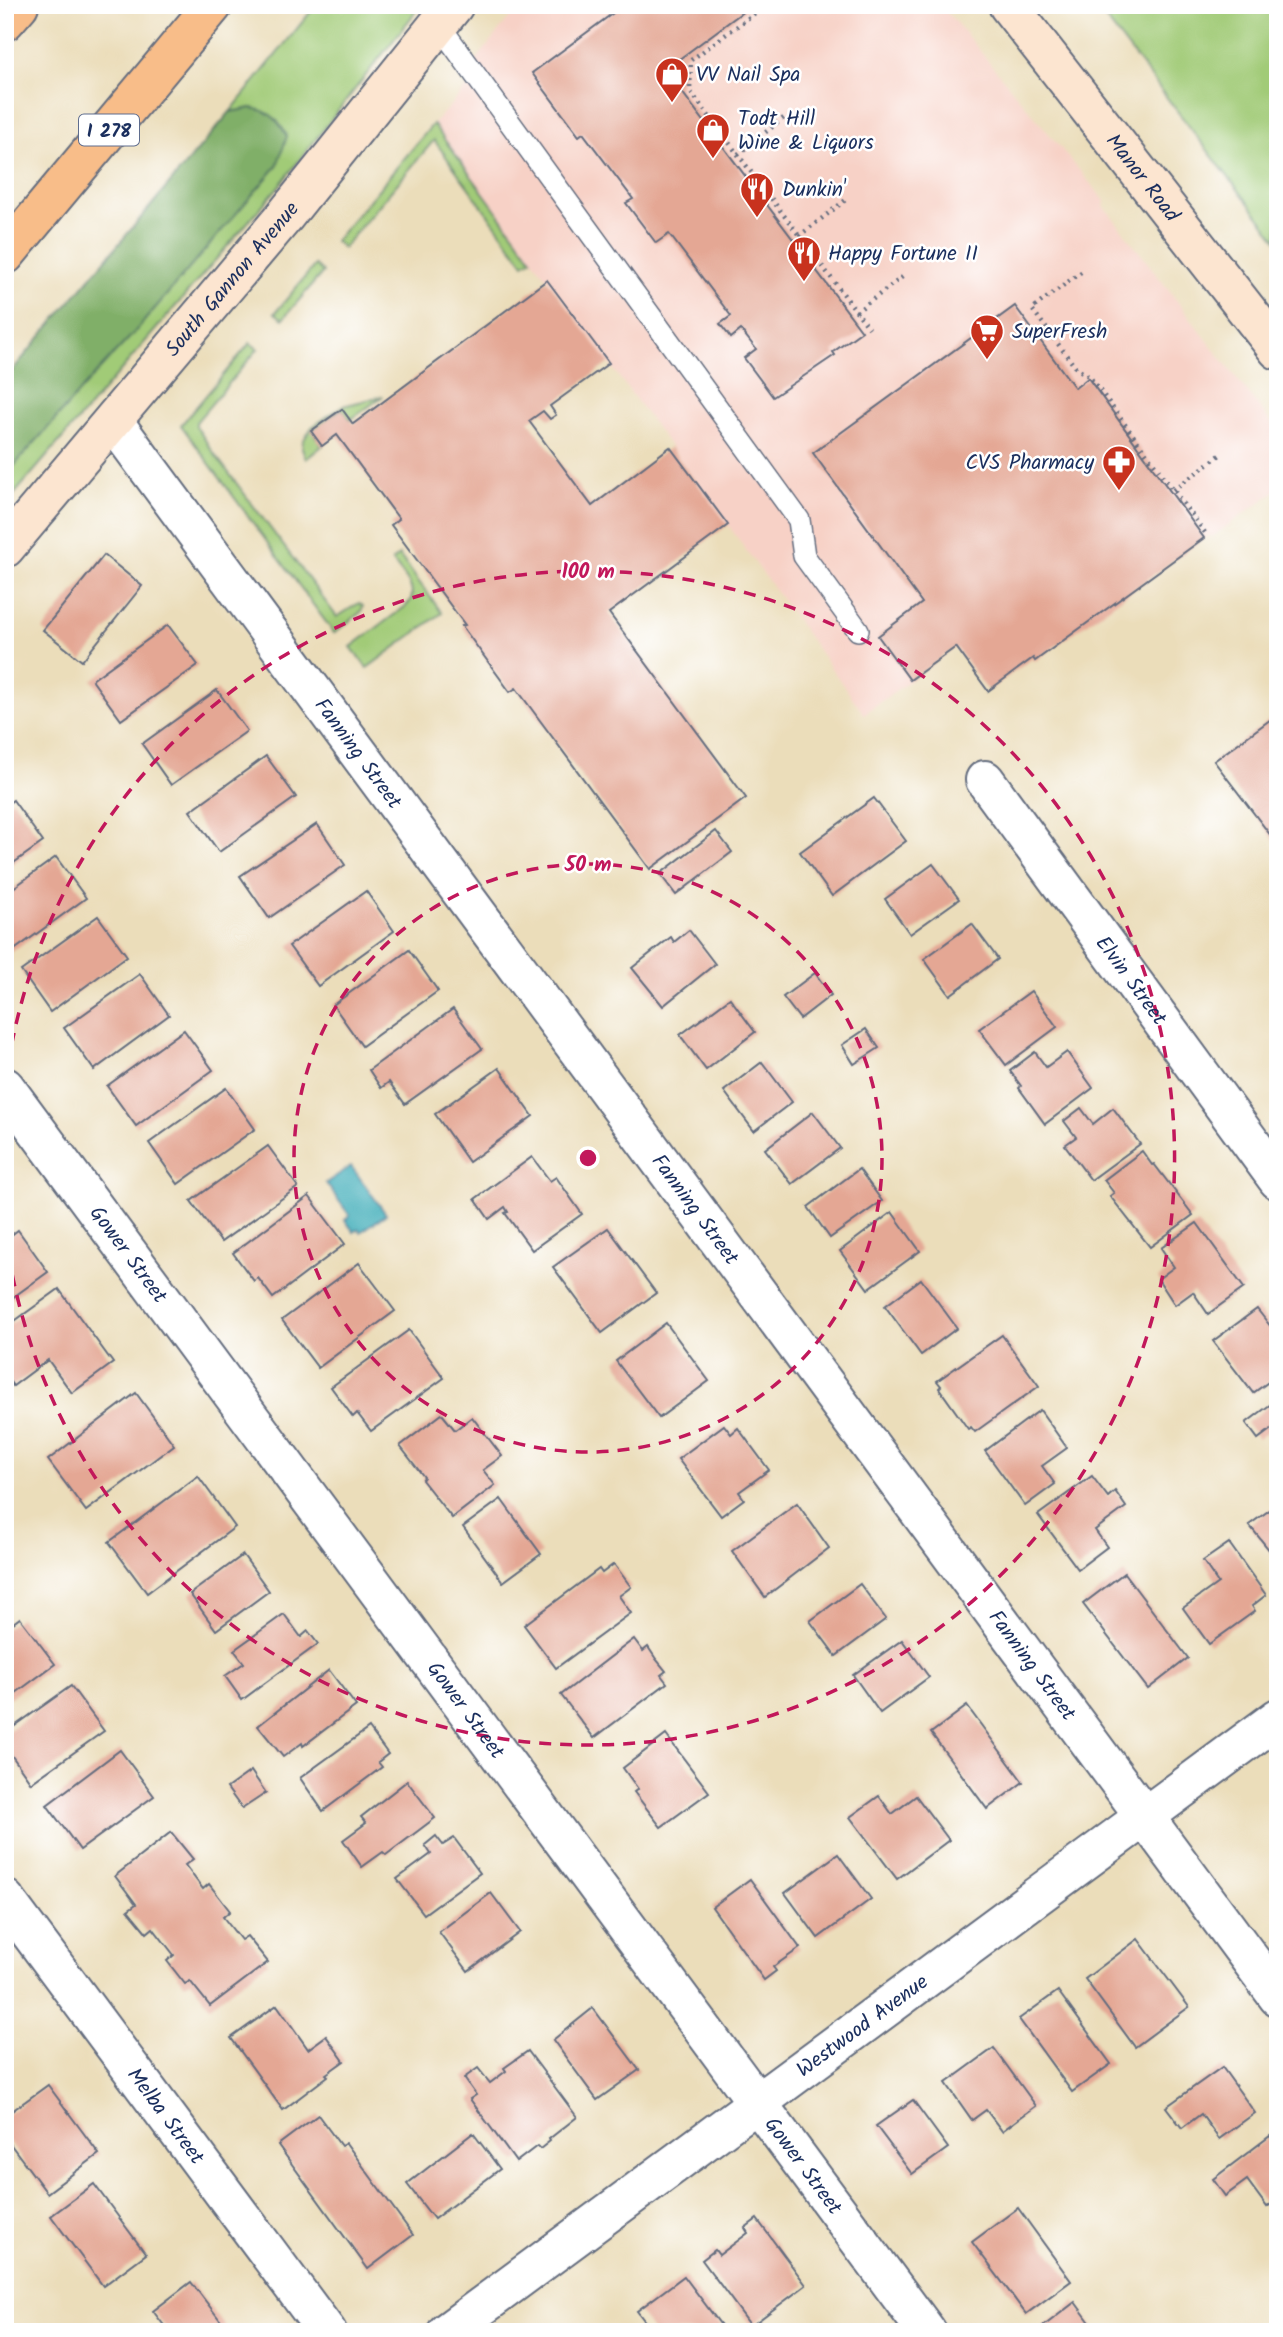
<svg xmlns="http://www.w3.org/2000/svg" width="1283" height="2337" font-family="Kalam,sans-serif">
<style>
.built{fill:#f7d1c6}
.green{fill:#a1cb77;stroke:#5e7d6a;stroke-width:2}
.forest{fill:#80af68;stroke:#4e6f63;stroke-width:2}
.water{fill:#3cacb8;stroke:#2c6e8b;stroke-width:2}
.building{fill:#e4a794}
.lines{fill:none;stroke-linecap:round;stroke-linejoin:round}
.lane-casing{stroke:#646c7e;stroke-width:24}
.street-casing{stroke:#646c7e;stroke-width:42}
.secondary-casing{stroke:#646c7e;stroke-width:42}
.highway-casing{stroke:#646c7e;stroke-width:42}
.path{stroke:#646c7e;stroke-width:4.5;stroke-dasharray:2 5;stroke-linecap:butt}
.lane{stroke:#fff;stroke-width:21}
.street{stroke:#fff;stroke-width:38}
.secondary{stroke:#fce5d0;stroke-width:38}
.highway{stroke:#f8bd89;stroke-width:38}
.ring{fill:none;stroke:#c2185b;stroke-width:3.5;stroke-dasharray:12 9}
.labels{text-anchor:middle;stroke-width:5;stroke-linejoin:round;paint-order:stroke}
.shield{fill:#fff;stroke:#5f6d8e;stroke-width:2}
.shield-label{font-size:19px;font-weight:bold;fill:#1b2f5e}
.poi-label{font-size:21px;fill:#1b2f5e;stroke:#fff;text-anchor:start}
.street-label{font-size:21px;fill:#1b2f5e;stroke:#fff}
.centre{fill:#c2185b;stroke:#fff;stroke-width:3.5}
.ring-label{font-size:21px;text-anchor:middle;font-weight:bold;fill:#c2185b;stroke:#fff;stroke-width:5;stroke-linejoin:round;paint-order:stroke}
</style>
<rect width="100%" height="100%" fill="#fff"/>
<filter id="ink" filterUnits="userSpaceOnUse"><feTurbulence type="fractalNoise" baseFrequency=".0143" numOctaves="2"/><feDisplacementMap in="SourceGraphic" scale="14" xChannelSelector="R" yChannelSelector="G"/><feConvolveMatrix kernelMatrix="1 2 1 2 8 2 1 2 1" color-interpolation-filters="sRGB"/></filter>
<filter id="wash" filterUnits="userSpaceOnUse"><feTurbulence type="fractalNoise" baseFrequency=".00686" numOctaves="4" result="noise"/><feDisplacementMap in="SourceGraphic" scale="28" xChannelSelector="R" yChannelSelector="G"/><feGaussianBlur stdDeviation="1.57" result="paint"/><feColorMatrix in="noise" values="0 0 0 0 0 0 0 0 0 0 0 0 0 0 0 0 0 1.4 0 .05"/><feComposite in="paint" operator="in"/></filter>
<g filter="url(#wash)">
<rect width="100%" height="100%" fill="#ebddba"/>
<path class="built" d="M 519,5 L 940,5 L 960,27 L 1105,201 L 1104,206 L 1278,432 L 1278,489 L 1212,537 L 1210,535 L 1204,538 L 1035,661 L 1032,658 L 988,691 L 955,647 L 864,714 L 728,525 L 433,124 L 470,84 L 468,71 Z"/>
<g class="green">
<path d="M 316,5 L 421,5 L 279,186 L 5,505 L 5,476 L 98,371 L 133,334 L 277,166 L 252,108 L 230,112 Z"/>
<path d="M 1095,5 L 1278,5 L 1278,241 Z"/>
<path d="M 433,124 L 532,259 L 524,264 L 434,140 L 343,248 L 335,241 Z"/>
<path d="M 315,265 L 323,272 L 283,319 L 275,313 Z"/>
<path d="M 250,343 L 258,349 L 196,422 L 196,426 L 213,452 L 337,617 L 359,603 L 363,606 L 361,612 L 334,633 L 181,425 Z"/>
<path d="M 383,396 L 350,420 L 342,409 L 312,431 L 322,446 L 306,459 L 302,448 L 303,441 L 312,427 L 343,406 Z"/>
<path d="M 399,555 L 442,613 L 367,668 L 351,647 L 406,606 C 422,592 402,574 392,561 Z"/>
</g>
<path class="forest" d="M 252,108 C 271,111 278,120 287,136 L 277,166 L 133,334 L 98,371 L 5,476 L 5,379 L 230,112 Z"/>
<path class="water" d="M 351,1166 L 386,1214 L 361,1232 L 358,1229 L 354,1232 L 345,1220 L 350,1216 L 326,1183 Z"/>
<g id="blocks">
<g class="building">
<path d="M 624,5 L 752,5 L 678,60 L 683,68 L 679,88 L 862,331 L 833,352 L 835,355 L 773,397 L 744,358 L 756,349 L 741,330 L 731,338 L 720,324 L 731,316 L 673,239 L 669,234 L 656,243 L 626,203 L 633,199 L 583,133 L 579,136 L 532,73 Z"/>
<path d="M 547,280 L 609,363 L 550,406 L 556,415 L 550,419 L 543,411 L 529,421 L 592,506 L 670,447 L 728,525 L 609,613 L 746,798 L 650,869 L 516,688 L 510,692 L 462,626 L 465,625 L 391,525 L 399,519 L 337,435 L 322,446 L 311,431 L 342,409 L 353,424 Z"/>
<path d="M 1015,306 L 1075,388 L 1088,378 L 1204,538 L 1035,661 L 1033,658 L 988,691 L 956,647 L 910,680 L 878,636 L 922,603 L 813,453 Z"/>
<path d="M 104,555 L 142,586 L 82,661 L 43,630 Z"/>
<path d="M 168,625 L 198,665 L 121,720 L 92,680 Z"/>
<path d="M 217,690 L 247,731 L 171,785 L 142,744 Z"/>
<path d="M 1278,714 L 1278,845 L 1214,761 Z"/>
<path d="M 266,756 L 296,797 L 219,852 L 190,811 Z"/>
<path d="M 874,798 L 906,841 L 832,896 L 800,852 Z"/>
<path d="M 13,800 L 43,842 L 5,869 L 5,806 Z"/>
<path d="M 317,824 L 345,865 L 269,918 L 240,876 Z"/>
<path d="M 716,831 L 732,852 L 676,895 L 660,874 Z"/>
<path d="M 56,857 L 86,898 L 10,953 L 5,946 L 5,894 Z"/>
<path d="M 933,864 L 959,899 L 910,934 L 885,899 Z"/>
<path d="M 366,891 L 394,931 L 318,986 L 289,946 Z"/>
<path d="M 98,916 L 127,956 L 50,1012 L 21,971 Z"/>
<path d="M 972,924 L 998,959 L 950,995 L 924,959 Z"/>
<path d="M 689,930 L 715,964 L 663,1006 L 632,968 L 671,937 L 674,942 Z"/>
<path d="M 409,950 L 438,991 L 362,1046 L 333,1005 Z"/>
<path d="M 815,973 L 831,995 L 800,1019 L 783,997 Z"/>
<path d="M 140,974 L 169,1015 L 94,1070 L 64,1028 Z"/>
<path d="M 1031,991 L 1057,1027 L 1006,1065 L 979,1029 Z"/>
<path d="M 730,998 L 755,1032 L 706,1070 L 680,1035 Z"/>
<path d="M 453,1009 L 482,1049 L 405,1104 L 389,1082 L 381,1088 L 369,1070 Z"/>
<path d="M 866,1029 L 879,1048 L 854,1064 L 842,1045 Z"/>
<path d="M 184,1030 L 213,1070 L 136,1126 L 107,1086 Z"/>
<path d="M 1035,1052 L 1046,1067 L 1067,1052 L 1093,1088 L 1045,1124 L 1019,1088 L 1021,1086 L 1010,1071 Z"/>
<path d="M 762,1062 L 792,1102 L 754,1131 L 724,1091 Z"/>
<path d="M 499,1068 L 533,1116 L 469,1162 L 435,1114 Z"/>
<path d="M 226,1088 L 255,1129 L 178,1184 L 149,1143 Z"/>
<path d="M 1081,1108 L 1093,1124 L 1113,1108 L 1140,1144 L 1091,1180 L 1065,1145 L 1076,1137 L 1064,1121 Z"/>
<path d="M 813,1112 L 840,1148 L 792,1184 L 765,1149 Z"/>
<path d="M 268,1146 L 298,1187 L 221,1242 L 191,1201 Z"/>
<path d="M 1142,1151 L 1152,1165 L 1154,1164 L 1193,1215 L 1150,1247 L 1110,1196 L 1114,1193 L 1104,1180 Z"/>
<path d="M 532,1157 L 550,1181 L 556,1177 L 582,1214 L 532,1250 L 505,1213 L 508,1212 L 505,1207 L 489,1219 L 475,1199 Z"/>
<path d="M 859,1169 L 882,1201 L 830,1238 L 808,1207 Z"/>
<path d="M 309,1196 L 345,1244 L 273,1298 L 258,1278 L 254,1281 L 233,1253 Z"/>
<path d="M 892,1212 L 920,1251 L 868,1289 L 840,1251 Z"/>
<path d="M 1197,1223 L 1244,1288 L 1208,1314 L 1193,1292 L 1175,1305 L 1158,1279 L 1174,1267 L 1161,1248 Z"/>
<path d="M 608,1228 L 656,1293 L 602,1333 L 553,1267 Z"/>
<path d="M 18,1230 L 48,1272 L 5,1303 L 5,1240 Z"/>
<path d="M 359,1263 L 395,1311 L 318,1368 L 282,1320 Z"/>
<path d="M 921,1279 L 957,1328 L 921,1355 L 885,1306 Z"/>
<path d="M 59,1289 L 113,1363 L 72,1393 L 48,1360 L 13,1386 L 5,1375 L 5,1328 Z"/>
<path d="M 1257,1309 L 1278,1336 L 1278,1375 L 1253,1393 L 1213,1341 Z"/>
<path d="M 666,1323 L 709,1381 L 659,1418 L 616,1361 Z"/>
<path d="M 409,1330 L 444,1378 L 371,1431 L 357,1413 L 353,1417 L 331,1387 Z"/>
<path d="M 1002,1335 L 1039,1386 L 975,1432 L 971,1427 L 968,1429 L 939,1388 L 941,1386 L 937,1381 Z"/>
<path d="M 136,1393 L 174,1445 L 86,1511 L 48,1460 Z"/>
<path d="M 1271,1404 L 1278,1412 L 1278,1424 L 1258,1439 L 1246,1423 Z"/>
<path d="M 1040,1410 L 1067,1448 L 1042,1466 L 1055,1484 L 1025,1506 L 985,1451 Z"/>
<path d="M 442,1414 L 455,1430 L 472,1417 L 502,1456 L 483,1470 L 495,1485 L 452,1518 L 422,1480 L 424,1477 L 400,1446 Z"/>
<path d="M 724,1425 L 731,1434 L 738,1428 L 769,1470 L 739,1492 L 744,1499 L 721,1516 L 678,1459 Z"/>
<path d="M 198,1476 L 235,1527 L 147,1593 L 109,1542 Z"/>
<path d="M 1092,1476 L 1108,1497 L 1115,1491 L 1126,1507 L 1095,1530 L 1107,1547 L 1078,1569 L 1038,1515 Z"/>
<path d="M 501,1499 L 541,1554 L 503,1582 L 463,1527 Z"/>
<path d="M 797,1503 L 829,1548 L 765,1597 L 732,1551 Z"/>
<path d="M 1271,1509 L 1278,1519 L 1278,1561 L 1249,1525 Z"/>
<path d="M 1229,1543 L 1266,1595 L 1252,1606 L 1255,1611 L 1209,1644 L 1183,1608 L 1218,1583 L 1203,1561 Z"/>
<path d="M 243,1555 L 269,1591 L 216,1630 L 190,1594 Z"/>
<path d="M 614,1564 L 631,1587 L 619,1596 L 631,1613 L 556,1668 L 524,1625 L 599,1569 L 602,1573 Z"/>
<path d="M 1124,1573 L 1188,1658 L 1148,1689 L 1083,1604 Z"/>
<path d="M 860,1584 L 886,1619 L 836,1656 L 810,1621 Z"/>
<path d="M 284,1614 L 301,1637 L 308,1631 L 318,1644 L 242,1700 L 225,1676 L 244,1663 L 234,1650 Z"/>
<path d="M 20,1618 L 55,1664 L 5,1701 L 5,1629 Z"/>
<path d="M 634,1639 L 643,1651 L 648,1647 L 656,1659 L 666,1671 L 661,1675 L 667,1683 L 594,1738 L 561,1695 Z"/>
<path d="M 902,1640 L 929,1677 L 880,1713 L 853,1675 Z"/>
<path d="M 329,1670 L 356,1706 L 303,1746 L 302,1743 L 283,1757 L 258,1726 Z"/>
<path d="M 71,1686 L 104,1731 L 31,1783 L 5,1746 L 5,1733 Z"/>
<path d="M 967,1706 L 1023,1782 L 987,1809 L 931,1733 Z"/>
<path d="M 369,1728 L 388,1754 L 378,1762 L 382,1767 L 323,1811 L 300,1778 Z"/>
<path d="M 666,1735 L 709,1792 L 661,1827 L 634,1792 L 638,1789 L 623,1768 Z"/>
<path d="M 120,1750 L 154,1796 L 80,1850 L 47,1805 Z"/>
<path d="M 251,1771 L 266,1793 L 242,1809 L 227,1788 Z"/>
<path d="M 407,1781 L 435,1818 L 386,1855 L 383,1852 L 362,1867 L 343,1840 L 366,1823 L 361,1817 Z"/>
<path d="M 879,1796 L 892,1814 L 916,1796 L 949,1840 L 897,1879 L 850,1817 Z"/>
<path d="M 171,1832 L 193,1859 L 185,1865 L 203,1889 L 209,1884 L 230,1911 L 223,1917 L 241,1940 L 247,1936 L 268,1962 L 210,2006 L 190,1981 L 185,1984 L 167,1961 L 174,1955 L 153,1928 L 147,1933 L 128,1910 L 136,1904 L 115,1876 Z"/>
<path d="M 436,1836 L 443,1845 L 454,1838 L 480,1873 L 424,1914 L 397,1879 L 431,1854 L 425,1845 Z"/>
<path d="M 838,1854 L 871,1899 L 818,1938 L 785,1893 Z"/>
<path d="M 750,1879 L 800,1948 L 773,1967 L 776,1971 L 764,1980 L 712,1907 Z"/>
<path d="M 491,1893 L 520,1932 L 468,1971 L 439,1932 Z"/>
<path d="M 1138,1939 L 1189,2007 L 1135,2047 L 1085,1979 Z"/>
<path d="M 1058,1991 L 1111,2064 L 1072,2092 L 1019,2019 Z"/>
<path d="M 277,2005 L 308,2049 L 326,2036 L 344,2061 L 326,2074 L 328,2076 L 283,2110 L 231,2038 Z"/>
<path d="M 593,2008 L 639,2070 L 597,2100 L 553,2040 Z"/>
<path d="M 994,2048 L 1036,2106 L 1002,2131 L 986,2110 L 972,2120 L 946,2083 Z"/>
<path d="M 528,2051 L 577,2117 L 549,2139 L 550,2141 L 540,2149 L 537,2146 L 516,2162 L 470,2099 L 476,2095 L 464,2078 L 478,2068 L 490,2083 L 506,2071 L 504,2068 Z"/>
<path d="M 1222,2067 L 1255,2113 L 1219,2139 L 1201,2114 L 1182,2128 L 1166,2107 Z"/>
<path d="M 48,2085 L 99,2154 L 47,2193 L 5,2137 L 5,2116 Z"/>
<path d="M 913,2100 L 948,2148 L 912,2174 L 876,2126 Z"/>
<path d="M 318,2115 L 341,2146 L 346,2143 L 413,2235 L 368,2269 L 278,2145 Z"/>
<path d="M 473,2133 L 500,2169 L 434,2219 L 407,2184 Z"/>
<path d="M 1270,2136 L 1278,2147 L 1278,2199 L 1267,2207 L 1247,2180 L 1225,2196 L 1213,2179 Z"/>
<path d="M 94,2184 L 146,2254 L 103,2286 L 51,2216 Z"/>
<path d="M 1018,2208 L 1071,2281 L 1026,2314 L 972,2242 Z"/>
<path d="M 757,2219 L 806,2285 L 751,2326 L 702,2260 L 715,2250 L 719,2255 L 748,2233 L 745,2228 Z"/>
<path d="M 684,2276 L 726,2332 L 653,2332 L 637,2311 Z"/>
<path d="M 191,2282 L 229,2332 L 174,2332 L 172,2330 L 169,2332 L 153,2311 Z"/>
<path d="M 1075,2302 L 1097,2332 L 1036,2332 Z"/>
</g>
</g>
</g>
<g filter="url(#ink)">
<use href="#blocks" fill-opacity="0" stroke="#646c7e" stroke-width="2"/>
<g class="lines">
<g class="lane-casing">
<path id="lane" d="M 439,25 L 799,520 L 804,556 L 858,630"/>
</g>
<g class="street-casing">
<g id="street">
<path id="s1" d="M 113,421 L 1278,1997"/>
<path id="s2" d="M 985,780 L 1278,1180"/>
<path id="s3" d="M 5,1087 L 927,2332"/>
<path id="s4" d="M 5,1899 L 327,2332"/>
<path id="s5" d="M 447,2332 L 1278,1718"/>
</g>
</g>
<g class="secondary-casing">
<g id="secondary">
<path id="s6" d="M 1008,5 L 1278,350"/>
<path id="s7" d="M 5,548 L 284,217 L 454,5"/>
</g>
</g>
<g class="highway-casing">
<g id="highway">
<path d="M 5,21 L 19,5"/>
<path d="M 5,255 L 213,5"/>
</g>
</g>
<g class="path">
<path d="M 766,5 L 691,60 L 690,91 L 869,328"/>
<path d="M 738,154 L 785,117"/>
<path d="M 799,236 L 847,199"/>
<path d="M 1081,272 L 1032,309 L 1076,368 L 1090,377 L 1206,534"/>
<path d="M 856,312 L 905,275"/>
<path d="M 1173,490 L 1220,455"/>
</g>
<use href="#lane" class="lane"/>
<use href="#street" class="street"/>
<use href="#secondary" class="secondary"/>
<use href="#highway" class="highway"/>
</g>
</g>
<g class="ring">
<circle cx="588" cy="1158" r="294"/>
<path d="M5 1086A587 587 0 1 1 5 1230"/>
</g>
<defs>
<g id="shop-pin" transform="scale(1.75)"><path d="M0 17L-7.5 6A9.5 9.5 0 1 1 7.5 6Z" fill="#c8321e" stroke="#fff"/><path d="M-5-2.5h2.3a2.7 3.5 0 0 1 5.4 0H5L5.5 6h-11ZM-1.5-2.5h3a1.5 2.3 0 0 0-3 0Z" fill="#fff"/></g>
<g id="restaurant-pin" transform="scale(1.75)"><path d="M0 17L-7.5 6A9.5 9.5 0 1 1 7.5 6Z" fill="#c8321e" stroke="#fff"/><path d="M-5-6h1v4h1v-4h1v4h1v-4h1v5L-1.5 .5V6h-2V.5L-5-1ZM5-6V6H3V1.5H1.5Q1.5-4 5-6Z" fill="#fff"/></g>
<g id="supermarket-pin" transform="scale(1.75)"><path d="M0 17L-7.5 6A9.5 9.5 0 1 1 7.5 6Z" fill="#c8321e" stroke="#fff"/><path d="M-6-5.5h2.5l.6 2H6L4.5 2H-2.5L-4.4-4H-6ZM-1.5 3.2a1.3 1.3 0 1 0 .1 0ZM3 3.2a1.3 1.3 0 1 0 .1 0Z" fill="#fff"/></g>
<g id="pharmacy-pin" transform="scale(1.75)"><path d="M0 17L-7.5 6A9.5 9.5 0 1 1 7.5 6Z" fill="#c8321e" stroke="#fff"/><path d="M-2-6h4v4h4v4h-4v4h-4v-4h-4v-4h4Z" fill="#fff"/></g>
</defs>
<g fill-rule="evenodd">
<use href="#shop-pin" x="672" y="74"/>
<use href="#shop-pin" x="713" y="130"/>
<use href="#restaurant-pin" x="757" y="189"/>
<use href="#restaurant-pin" x="804" y="253"/>
<use href="#supermarket-pin" x="987" y="331"/>
<use href="#pharmacy-pin" x="1119" y="462"/>
</g>
<g class="labels">
<rect class="shield" x="79" y="114.5" width="60" height="31" rx="5"/>
<g class="shield-label">
<text x="109" y="137">I 278</text>
</g>
<g class="poi-label">
<text x="696" y="81">VV Nail Spa</text>
<text x="738" y="125">Todt Hill<tspan x="738" dy="24">Wine &amp; Liquors</tspan></text>
<text x="782" y="196">Dunkin'</text>
<text x="828" y="260">Happy Fortune II</text>
<text x="1012" y="338">SuperFresh</text>
<text x="1094" y="469" text-anchor="end">CVS Pharmacy</text>
</g>
<g class="street-label">
<text dy="7" stroke="none"><textPath href="#s6" startOffset="219">Manor Road</textPath></text>
<text dy="7" stroke="none"><textPath href="#s7" startOffset="352">South Gannon Avenue</textPath></text>
<text dy="7" stroke="none"><textPath href="#s1" startOffset="413">Fanning Street</textPath></text>
<text dy="7" stroke="none"><textPath href="#s2" startOffset="248">Elvin Street</textPath></text>
<text dy="7" stroke="none"><textPath href="#s1" startOffset="980">Fanning Street</textPath></text>
<text dy="7" stroke="none"><textPath href="#s3" startOffset="208">Gower Street</textPath></text>
<text dy="7" stroke="none"><textPath href="#s1" startOffset="1547">Fanning Street</textPath></text>
<text dy="7" stroke="none"><textPath href="#s3" startOffset="775">Gower Street</textPath></text>
<text dy="7" stroke="none"><textPath href="#s5" startOffset="516">Westwood Avenue</textPath></text>
<text dy="7" stroke="none"><textPath href="#s4" startOffset="270">Melba Street</textPath></text>
<text dy="7" stroke="none"><textPath href="#s3" startOffset="1342">Gower Street</textPath></text>
</g>
</g>
<circle cx="588" cy="1158" r="10" class="centre"/>
<g class="ring-label">
<text x="588" y="578">100 m</text>
<text x="588" y="871">50 m</text>
</g>
<rect width="1283" height="2337" fill="none" stroke="#fff" stroke-width="28"/>
</svg>
